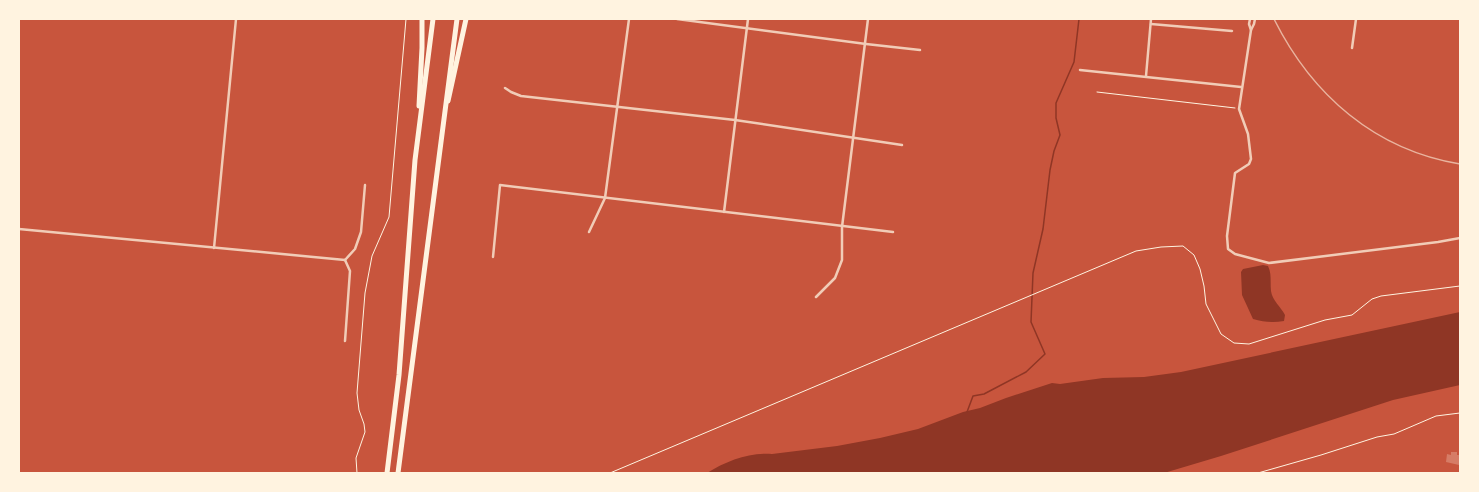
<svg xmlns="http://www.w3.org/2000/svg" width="1479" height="492" font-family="'Crimson Pro',serif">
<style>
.water{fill:#8f3625}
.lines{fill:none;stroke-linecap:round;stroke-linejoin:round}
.stream{stroke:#8f3625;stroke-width:1.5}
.building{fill:#d67c66}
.path{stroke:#fff3e0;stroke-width:1}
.minor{stroke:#f1ccb7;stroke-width:2.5}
.motorway{stroke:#fff3e0;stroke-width:5}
.rail{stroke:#e9b49f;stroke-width:1.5}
</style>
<rect width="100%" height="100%" fill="#c8553d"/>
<g class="water">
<path d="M 1263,265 L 1268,266 C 1272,274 1270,282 1271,291 C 1272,300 1281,307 1285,315 L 1284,321 C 1273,323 1264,322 1253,319 L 1242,295 L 1241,272 L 1243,269 Z"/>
<path d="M 1460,312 L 1460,385 L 1393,400 L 1221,456 L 1164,473 L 707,473 C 726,461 750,452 772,454 L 837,446 L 880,438 L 918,429 L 963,412 L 980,408 L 1006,398 L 1052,383 L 1060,384 L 1103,378 L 1144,377 L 1181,372 Z"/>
</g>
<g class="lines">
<path class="stream" d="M 967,412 L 973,396 L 984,394 L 1026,372 L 1045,354 L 1031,322 L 1033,273 L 1043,229 L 1050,170 L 1054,151 L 1060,135 L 1056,118 L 1056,103 L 1074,62 L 1079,19"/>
</g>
<path class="building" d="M 1451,452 L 1457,452 L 1457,455 L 1460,455 L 1459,465 L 1446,462 L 1447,454 L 1451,455 Z"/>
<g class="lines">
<g class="path">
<path d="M 1097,92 L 1235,108"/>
<path d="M 357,473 L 356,458 L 365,432 L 364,424 L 359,410 L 357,393 L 365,293 L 372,256 L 389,217 L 406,19"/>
<path d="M 610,473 L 1136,251 L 1161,247 L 1183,246 L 1194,255 L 1200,269 L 1204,286 L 1206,304 L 1221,334 L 1234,343 L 1249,344 L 1325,320 L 1352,315 L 1372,299 L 1381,296 L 1460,286"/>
<path d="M 1258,473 L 1321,455 L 1377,437 L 1394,434 L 1436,416 L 1460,413"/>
</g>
<g class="minor">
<path d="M 677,19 L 866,44 L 920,50"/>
<path d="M 1250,19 L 1249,24 L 1251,30"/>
<path d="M 1255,19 L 1254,24 L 1251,30 L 1239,109 L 1248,134 L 1251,159 L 1249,164 L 1235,173 L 1227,236 L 1228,249 L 1235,254 L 1269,263 L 1438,242 L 1460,238"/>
<path d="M 1151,24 L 1232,31"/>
<path d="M 1352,48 L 1356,19"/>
<path d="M 1080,70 L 1241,87"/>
<path d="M 1146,76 L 1151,19"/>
<path d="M 505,88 L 511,92 L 521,96 L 735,120 L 902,145"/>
<path d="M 724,212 L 748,19"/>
<path d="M 19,229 L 345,260"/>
<path d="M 589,232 L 605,198 L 629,19"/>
<path d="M 214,248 L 236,19"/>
<path d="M 493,257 L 500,185 L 893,232"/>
<path d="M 345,260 L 355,249 L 361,232 L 365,185"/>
<path d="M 816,297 L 835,278 L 842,260 L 842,227 L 868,19"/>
<path d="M 345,341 L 350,271 L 345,260"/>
</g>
<g class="motorway">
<path d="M 448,101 L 466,19"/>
<path d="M 419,106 L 422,48 L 422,19"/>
<path d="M 387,473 L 399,375 L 415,160 L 433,19"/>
<path d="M 398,473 L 457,19"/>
</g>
<path class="rail" d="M 1274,19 C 1312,95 1375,150 1460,164"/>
</g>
<rect width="1479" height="492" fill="none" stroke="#fff3e0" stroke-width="40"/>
</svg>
